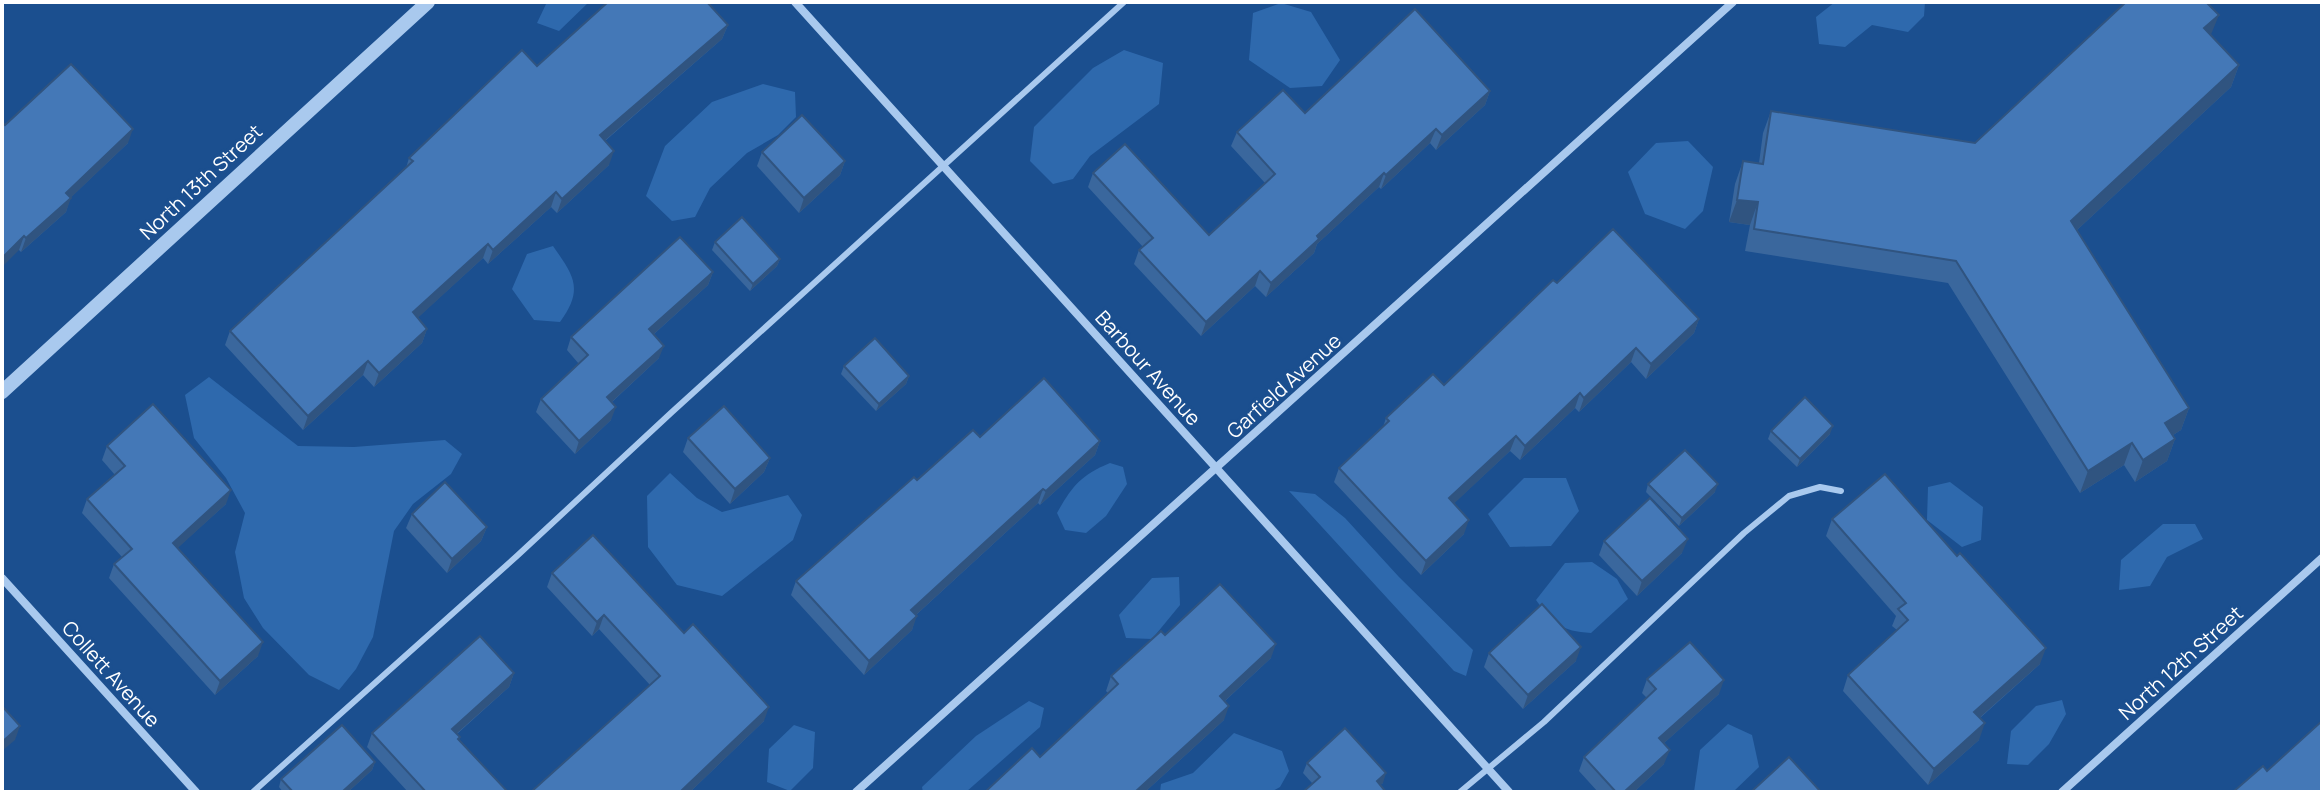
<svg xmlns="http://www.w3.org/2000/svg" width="2324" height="794" font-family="Manrope,sans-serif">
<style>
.green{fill:#2e69ad}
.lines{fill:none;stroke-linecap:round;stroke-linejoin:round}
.service{stroke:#a9c9ee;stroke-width:6}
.minor{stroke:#a9c9ee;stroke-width:8}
.tertiary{stroke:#a9c9ee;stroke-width:14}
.wall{fill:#3a679d}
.shaded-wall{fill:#305480}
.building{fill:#4478b7;stroke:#305480;stroke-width:2}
.labels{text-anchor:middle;stroke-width:6;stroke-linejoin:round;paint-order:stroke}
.street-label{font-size:20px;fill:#fff;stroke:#1b4f8f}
</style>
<rect width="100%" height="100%" fill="#1b4f8f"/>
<g class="green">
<path d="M 547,2 L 589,2 L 559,31 L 537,23 Z"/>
<path d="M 1835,2 L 1925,2 L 1924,16 L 1908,32 L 1872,25 L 1845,47 L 1819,44 L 1816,17 Z"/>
<path d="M 1281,3 L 1311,12 L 1340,60 L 1322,86 L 1290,88 L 1249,60 L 1253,13 Z"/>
<path d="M 1124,50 L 1163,63 L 1159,104 L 1090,156 L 1073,179 L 1053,184 L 1030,161 L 1034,127 L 1093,68 Z"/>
<path d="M 763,84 L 795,92 L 796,117 L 778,135 L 747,153 L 710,188 L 695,217 L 672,221 L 646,196 L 665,146 L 712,102 Z"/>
<path d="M 1688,141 L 1713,167 L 1703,211 L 1685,229 L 1645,214 L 1628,172 L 1656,143 Z"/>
<path d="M 553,246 C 574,276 584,289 560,322 L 534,320 L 512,289 L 527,254 Z"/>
<path d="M 209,377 L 298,446 L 354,447 L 445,440 L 462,454 L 451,474 L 413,504 L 394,531 L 373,637 L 356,669 L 339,690 L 309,675 L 263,628 L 244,598 L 235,552 L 245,513 L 226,478 L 194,438 L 185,395 Z"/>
<path d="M 1110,463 L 1123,467 L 1127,484 L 1106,516 L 1086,533 L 1065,530 L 1057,513 C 1072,486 1081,475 1110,463 Z"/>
<path d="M 670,473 L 697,498 L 722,512 L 788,495 L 802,515 L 793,540 L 722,596 L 677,585 L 648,547 L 647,496 Z"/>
<path d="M 1524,478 L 1566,478 L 1579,511 L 1551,546 L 1510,547 L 1488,514 Z"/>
<path d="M 1950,482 L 1983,507 L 1981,540 L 1962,547 L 1927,520 L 1928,487 Z"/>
<path d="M 1289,491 L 1315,494 L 1345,518 L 1399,577 L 1473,650 L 1466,676 L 1454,671 Z"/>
<path d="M 2163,524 L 2195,524 L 2203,539 L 2167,557 L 2150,586 L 2119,590 L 2121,560 Z"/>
<path d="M 1592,562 L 1617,579 L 1628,599 L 1591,633 C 1561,631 1553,624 1536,600 L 1565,563 Z"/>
<path d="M 1179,577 L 1180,605 L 1152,639 L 1126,638 L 1119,615 L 1152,578 Z"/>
<path d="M 2062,700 L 2066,714 L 2049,744 L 2028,765 L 2007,764 L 2011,731 L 2036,706 Z"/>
<path d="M 1029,701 L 1044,708 L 1040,727 L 966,792 L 923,792 L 922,787 L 976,736 Z"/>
<path d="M 1728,724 L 1752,735 L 1759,767 L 1733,792 L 1694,792 L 1700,750 Z"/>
<path d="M 794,725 L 815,732 L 813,768 L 790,791 L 767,782 L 769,749 Z"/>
<path d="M 1234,733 L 1282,751 L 1289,771 L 1280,787 L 1271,792 L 1160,792 L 1161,784 L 1193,773 Z"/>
</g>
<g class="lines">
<g class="service">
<path d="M 253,792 L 518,555 L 672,412 L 1124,2"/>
<path d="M 1460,792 L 1544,722 L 1744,533 L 1789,496 L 1820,487 L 1841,491"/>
</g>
<g class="minor">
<path d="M 795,2 L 1509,792"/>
<path d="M 2,578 L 196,792"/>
<path d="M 856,792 L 1733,2"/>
<path d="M 2062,792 L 2322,558"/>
</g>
<path class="tertiary" d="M 2,392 L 428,2"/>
</g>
<g class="wall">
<path d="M 728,25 L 722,39 L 605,141 L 609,165 L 557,213 L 551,207 L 488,264 L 483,258 L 417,318 L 427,329 L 422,343 L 374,387 L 363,375 L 303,430 L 225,345 L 230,331 L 406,168 L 409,158 L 537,66 Z"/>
<path d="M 2211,35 L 2239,65 L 2231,87 L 2077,230 L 2189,408 L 2181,430 L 2173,435 L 2175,439 L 2167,461 L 2135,482 L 2124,465 L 2080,493 L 1948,283 L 1745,251 L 1750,225 L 1729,222 L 1735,184 L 1743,161 L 1759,163 L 1763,133 L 1771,111 L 1975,143 Z"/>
<path d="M 1490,91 L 1485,105 L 1436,150 L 1430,143 L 1381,189 L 1379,187 L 1317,244 L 1314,253 L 1266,297 L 1255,286 L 1201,336 L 1134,264 L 1139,250 L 1143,247 L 1088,187 L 1093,173 L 1209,235 L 1265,183 L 1231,146 L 1237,132 L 1305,113 Z"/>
<path d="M 5,125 L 128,143 L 70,198 L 66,212 L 21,252 L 19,250 Z"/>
<path d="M 762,152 L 845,161 L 840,175 L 799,213 L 757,166 Z"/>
<path d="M 715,242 L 780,259 L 777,266 L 750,291 L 712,250 Z"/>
<path d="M 713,272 L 708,285 L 654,334 L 659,358 L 612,402 L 611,420 L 575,454 L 536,412 L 541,399 L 579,364 L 567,350 L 571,337 Z"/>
<path d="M 1557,283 L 1699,319 L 1694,333 L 1646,379 L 1631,362 L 1579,412 L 1575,408 L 1520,460 L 1510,451 L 1454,503 L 1464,534 L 1421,575 L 1334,482 L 1339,468 L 1383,427 L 1386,418 L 1444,385 Z"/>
<path d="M 844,366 L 909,376 L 906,384 L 876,411 L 841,374 Z"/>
<path d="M 1771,431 L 1830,434 L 1797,467 L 1768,439 Z"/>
<path d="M 980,437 L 1100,441 L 1095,455 L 1040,505 L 1038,503 L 916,615 L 912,630 L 864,675 L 791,595 L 796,581 L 917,480 Z"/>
<path d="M 688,438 L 770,458 L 764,472 L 730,504 L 683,452 Z"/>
<path d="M 107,446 L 226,504 L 177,548 L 258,656 L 215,695 L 109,578 L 114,564 L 122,557 L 82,513 L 87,499 L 115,475 L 102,460 Z"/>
<path d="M 1648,484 L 1715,492 L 1679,526 L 1646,492 Z"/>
<path d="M 412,514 L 487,527 L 481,541 L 447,573 L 406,528 Z"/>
<path d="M 1832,519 L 2040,664 L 1980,718 L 1979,740 L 1928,785 L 1843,691 L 1848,675 L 1897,630 L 1892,626 L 1896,616 L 1826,536 Z"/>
<path d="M 1604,541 L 1682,553 L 1637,596 L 1599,555 Z"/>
<path d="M 552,573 L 764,721 L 690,792 L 531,792 L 650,685 L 599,629 L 592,636 L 547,587 Z"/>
<path d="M 1165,635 L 1271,658 L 1225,701 L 1224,720 L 1145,792 L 985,792 L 1040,757 L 1108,693 L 1106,691 L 1111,676 Z"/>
<path d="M 1489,653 L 1576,661 L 1523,709 L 1484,667 Z"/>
<path d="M 514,673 L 509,687 L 457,734 L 460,737 L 459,740 L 508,792 L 408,792 L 367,747 L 372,733 Z"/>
<path d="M 1647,679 L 1719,694 L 1664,743 L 1664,764 L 1634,792 L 1598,792 L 1579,771 L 1584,757 L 1647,698 L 1642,693 Z"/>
<path d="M 375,762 L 372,770 L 348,792 L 283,792 L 279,787 L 281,779 Z"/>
<path d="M 1307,763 L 1383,783 L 1380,785 L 1312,783 L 1303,773 Z"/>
</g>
<g class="shaded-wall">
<path d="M 2219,15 L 2210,37 L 2204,28 Z"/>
<path d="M 728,25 L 722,39 L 595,149 L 600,135 Z"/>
<path d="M 2239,65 L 2231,87 L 2063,243 L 2071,221 Z"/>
<path d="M 1490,91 L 1485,105 L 1436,150 L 1442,135 Z"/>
<path d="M 133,129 L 128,143 L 61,207 L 66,193 Z"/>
<path d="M 1436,129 L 1430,143 L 1381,189 L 1386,175 Z"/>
<path d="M 614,151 L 609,165 L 557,213 L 562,199 Z"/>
<path d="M 845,161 L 840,175 L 799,213 L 804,198 Z"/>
<path d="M 1384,173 L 1379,187 L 1317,244 L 1314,253 L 1266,297 L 1271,283 L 1317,236 Z"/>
<path d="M 556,192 L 551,207 L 488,264 L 493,250 Z"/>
<path d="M 71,198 L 66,212 L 21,252 L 26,238 Z"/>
<path d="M 1737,200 L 1758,202 L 1750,225 L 1729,222 Z"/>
<path d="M 24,236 L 19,250 L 2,267 L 2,258 Z"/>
<path d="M 488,244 L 483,258 L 408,327 L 413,312 Z"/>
<path d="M 780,259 L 777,266 L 750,291 L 753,284 Z"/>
<path d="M 1260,271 L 1255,286 L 1201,336 L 1206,322 Z"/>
<path d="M 713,272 L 708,285 L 645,342 L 649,329 Z"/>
<path d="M 1699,319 L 1694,333 L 1646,379 L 1651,364 Z"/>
<path d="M 427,329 L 422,343 L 374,387 L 379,373 Z"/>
<path d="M 664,346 L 659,358 L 603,410 L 607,397 Z"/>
<path d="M 1636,348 L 1631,362 L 1579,412 L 1584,398 Z"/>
<path d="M 368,361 L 363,375 L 303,430 L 308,416 Z"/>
<path d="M 909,376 L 906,384 L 876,411 L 879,404 Z"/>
<path d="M 1580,393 L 1575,408 L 1520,460 L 1525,446 Z"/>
<path d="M 616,407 L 611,420 L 575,454 L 579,441 Z"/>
<path d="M 2189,408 L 2181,430 L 2157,445 L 2165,423 Z"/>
<path d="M 1833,426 L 1830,434 L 1797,467 L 1800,459 Z"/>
<path d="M 1516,436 L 1510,451 L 1444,513 L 1449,498 Z"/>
<path d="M 2175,439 L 2167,461 L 2135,482 L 2143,460 Z"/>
<path d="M 1100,441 L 1095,455 L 1040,505 L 1046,491 Z"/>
<path d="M 2132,443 L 2124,465 L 2080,493 L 2088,471 Z"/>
<path d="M 770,458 L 764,472 L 730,504 L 735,489 Z"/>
<path d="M 1718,484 L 1715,492 L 1679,526 L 1682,518 Z"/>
<path d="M 1043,489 L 1038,503 L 906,624 L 911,610 Z"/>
<path d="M 231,490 L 226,504 L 168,557 L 173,543 Z"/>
<path d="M 1469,520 L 1464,534 L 1421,575 L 1426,561 Z"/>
<path d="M 487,527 L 481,541 L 447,573 L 452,559 Z"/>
<path d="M 1688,539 L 1682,553 L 1637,596 L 1642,581 Z"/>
<path d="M 604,615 L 599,629 L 592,636 L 597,622 Z"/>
<path d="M 917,616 L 912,630 L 864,675 L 869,661 Z"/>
<path d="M 263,642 L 258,656 L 215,695 L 220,681 Z"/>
<path d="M 1276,644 L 1271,658 L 1215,710 L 1220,696 Z"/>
<path d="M 1581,647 L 1576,661 L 1523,709 L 1528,695 Z"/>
<path d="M 2046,648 L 2040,664 L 1968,728 L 1974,712 Z"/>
<path d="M 514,673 L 509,687 L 447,742 L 452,729 Z"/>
<path d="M 1724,680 L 1719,694 L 1654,752 L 1659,738 Z"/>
<path d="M 1229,706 L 1224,720 L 1145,792 L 1135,792 Z"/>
<path d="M 769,707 L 764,721 L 690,792 L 680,792 Z"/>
<path d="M 1985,723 L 1979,740 L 1928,785 L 1934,769 Z"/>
<path d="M 20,726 L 15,740 L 2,751 L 2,742 Z"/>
<path d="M 1670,750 L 1664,764 L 1634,792 L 1624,792 Z"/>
<path d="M 375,762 L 372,770 L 348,792 L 342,792 Z"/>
<path d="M 1386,773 L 1383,783 L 1373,791 L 1377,781 Z"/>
</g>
<g class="building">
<path d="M 608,2 L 707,2 L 728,25 L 600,135 L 614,151 L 562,199 L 556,192 L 493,250 L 488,244 L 413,312 L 427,329 L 379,373 L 368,361 L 308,416 L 230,331 L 413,161 L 409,158 L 522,50 L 537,66 Z"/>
<path d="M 2126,2 L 2206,2 L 2219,15 L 2204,28 L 2239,65 L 2071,221 L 2189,408 L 2165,423 L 2175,439 L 2143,460 L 2132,443 L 2088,471 L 1956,261 L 1754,229 L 1758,202 L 1737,200 L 1743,161 L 1763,164 L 1771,111 L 1975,143 Z"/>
<path d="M 1415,9 L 1490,91 L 1442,135 L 1436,129 L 1386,175 L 1384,173 L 1317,236 L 1319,239 L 1271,283 L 1260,271 L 1206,322 L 1139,250 L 1153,238 L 1093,173 L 1125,144 L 1209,235 L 1275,174 L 1237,132 L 1283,90 L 1305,113 Z"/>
<path d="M 71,64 L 133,129 L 66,193 L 71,198 L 26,238 L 24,236 L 2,258 L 2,122 L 5,125 Z"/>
<path d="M 802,115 L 845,161 L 804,198 L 762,152 Z"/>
<path d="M 742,217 L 780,259 L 753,284 L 715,242 Z"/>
<path d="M 1613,229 L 1699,319 L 1651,364 L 1636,348 L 1584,398 L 1580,393 L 1525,446 L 1516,436 L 1449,498 L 1469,520 L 1426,561 L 1339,468 L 1389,421 L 1386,418 L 1433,374 L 1444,385 L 1553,280 L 1557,283 Z"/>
<path d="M 680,237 L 713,272 L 649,329 L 664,346 L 607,397 L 616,407 L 579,441 L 541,399 L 588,355 L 571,337 Z"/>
<path d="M 875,338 L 909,376 L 879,404 L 844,366 Z"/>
<path d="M 1044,378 L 1100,441 L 1046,491 L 1043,489 L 911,610 L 917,616 L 869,661 L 796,581 L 914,477 L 917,480 L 973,430 L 980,437 Z"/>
<path d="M 1805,397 L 1833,426 L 1800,459 L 1771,431 Z"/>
<path d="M 153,404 L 231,490 L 173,543 L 263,642 L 220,681 L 114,564 L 132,549 L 87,499 L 125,466 L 107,446 Z"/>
<path d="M 724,406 L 770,458 L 735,489 L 688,438 Z"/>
<path d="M 1685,450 L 1718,484 L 1682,518 L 1648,484 Z"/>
<path d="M 1885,474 L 1957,556 L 1960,553 L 2046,648 L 1974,712 L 1985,723 L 1934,769 L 1848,675 L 1908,620 L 1898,609 L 1906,603 L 1832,519 Z"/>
<path d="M 445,482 L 487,527 L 452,559 L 412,514 Z"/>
<path d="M 1650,498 L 1688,539 L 1642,581 L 1604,541 Z"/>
<path d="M 593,535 L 684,633 L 693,624 L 769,707 L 680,792 L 531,792 L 660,676 L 604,615 L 597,622 L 552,573 Z"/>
<path d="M 1220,584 L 1276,644 L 1220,696 L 1229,706 L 1135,792 L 985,792 L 1032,748 L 1040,757 L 1118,684 L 1111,676 L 1161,631 L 1165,635 Z"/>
<path d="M 1542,604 L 1581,647 L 1528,695 L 1489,653 Z"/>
<path d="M 480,636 L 514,673 L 452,729 L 460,737 L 458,739 L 508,792 L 426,792 L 372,733 Z"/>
<path d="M 1690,642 L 1724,680 L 1659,738 L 1670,750 L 1624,792 L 1616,792 L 1584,757 L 1656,689 L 1647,679 Z"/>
<path d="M 2,706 L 20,726 L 2,742 Z"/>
<path d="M 2322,721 L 2322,792 L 2233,792 L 2263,766 L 2267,771 Z"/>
<path d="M 342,725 L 375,762 L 342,792 L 293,792 L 281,779 Z"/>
<path d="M 1345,728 L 1386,773 L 1377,781 L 1386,792 L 1303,792 L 1320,777 L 1307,763 Z"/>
<path d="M 1789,757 L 1821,792 L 1751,792 Z"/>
</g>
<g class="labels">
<g class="street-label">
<text transform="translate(201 182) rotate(-43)" y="7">North 13th Street</text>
<text transform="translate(1148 368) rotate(48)" y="7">Barbour Avenue</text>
<text transform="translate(1284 386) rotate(-42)" y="7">Garfield Avenue</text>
<text transform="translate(2181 663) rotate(-42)" y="7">North 12th Street</text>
<text transform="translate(111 674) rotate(48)" y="7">Collett Avenue</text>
</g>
</g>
<rect width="2324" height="794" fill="none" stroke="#ffffff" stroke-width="8"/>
</svg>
